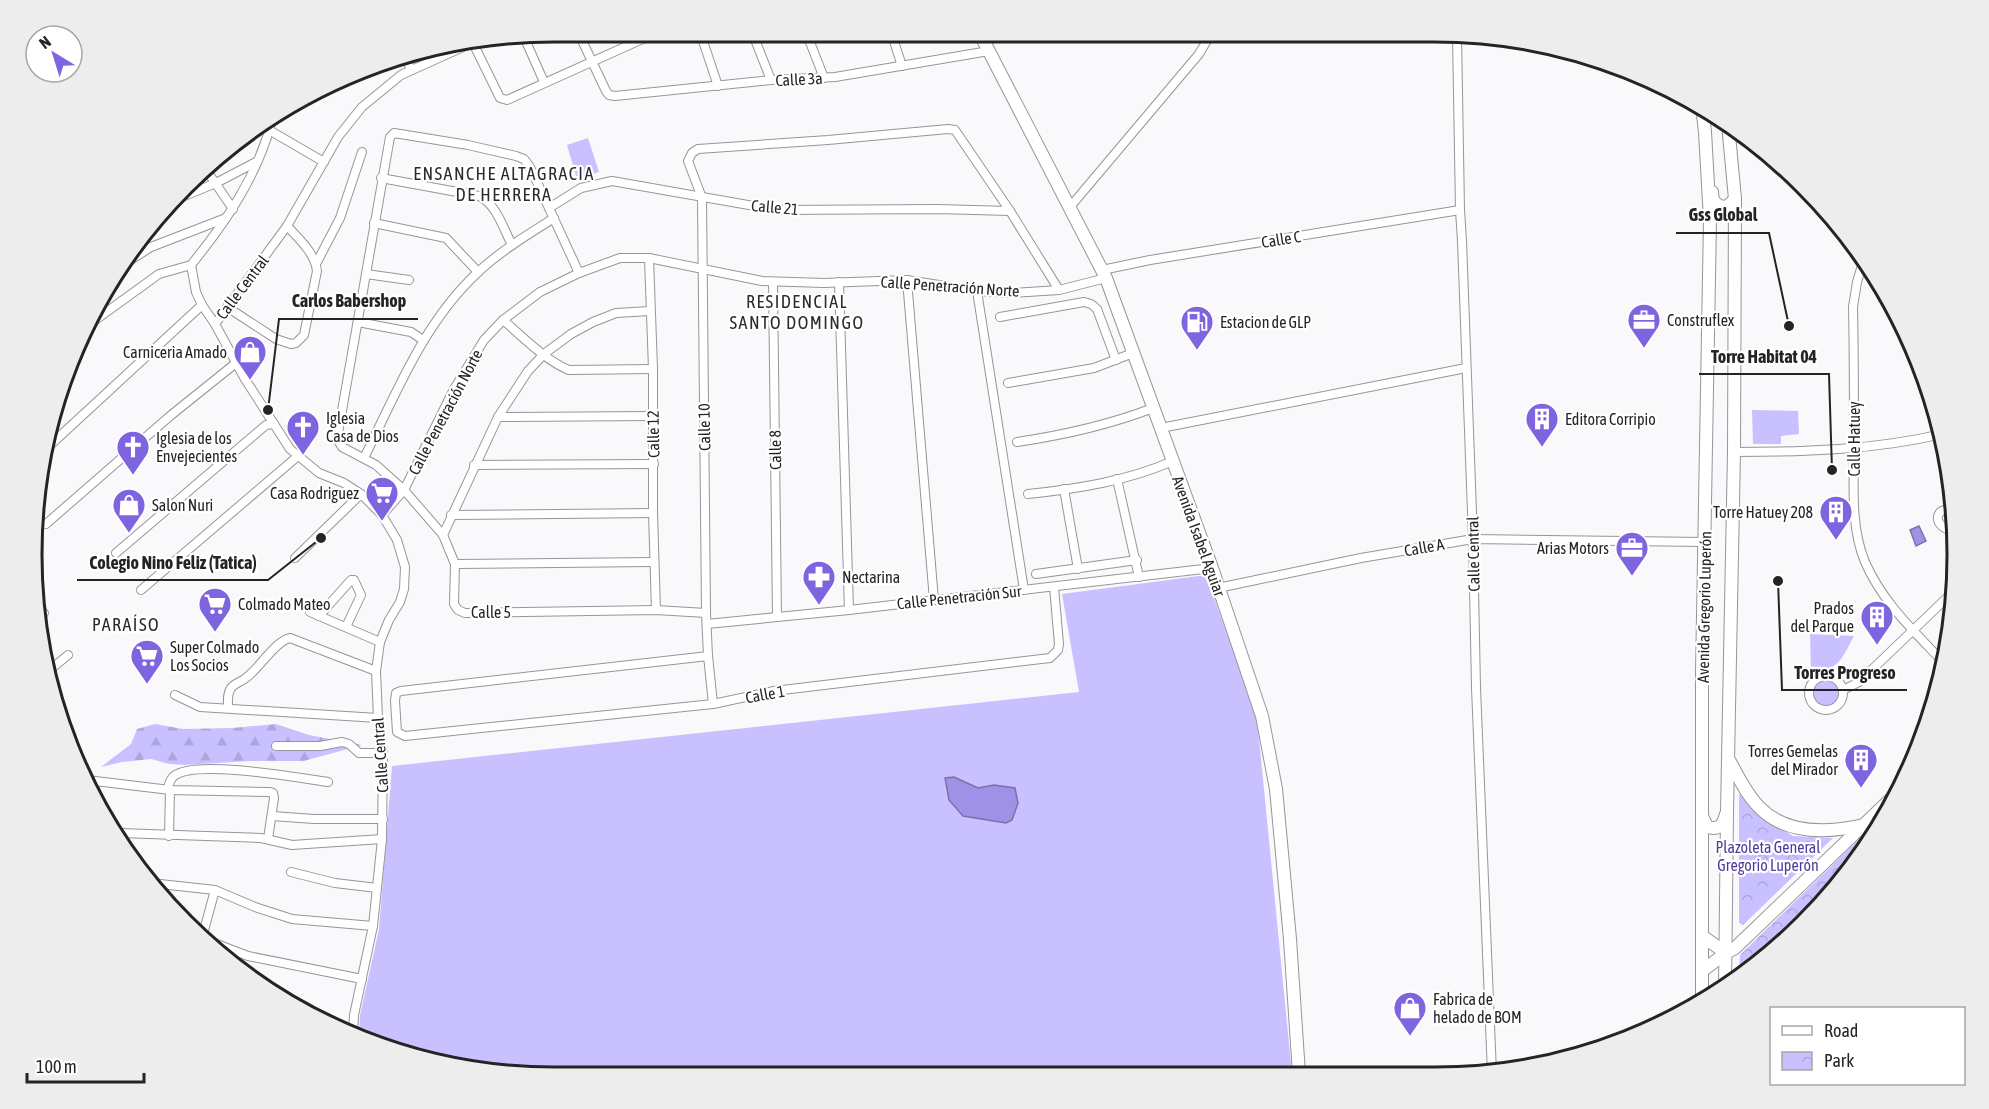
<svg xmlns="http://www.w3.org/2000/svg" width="1989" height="1109" font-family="'Asap Condensed',sans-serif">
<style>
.green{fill:#c9c1ff}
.forest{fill:url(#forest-firs)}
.park{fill:url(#park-crowns)}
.water{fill:#9f92e6;stroke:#7a71ac;stroke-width:1.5}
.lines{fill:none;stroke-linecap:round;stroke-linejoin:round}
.street-casing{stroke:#969599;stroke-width:10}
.secondary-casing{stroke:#969599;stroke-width:14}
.primary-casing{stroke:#969599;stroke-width:14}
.street{stroke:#fff;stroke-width:8}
.secondary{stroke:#fff;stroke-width:12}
.primary{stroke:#fff;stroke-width:12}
.labels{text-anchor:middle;stroke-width:4.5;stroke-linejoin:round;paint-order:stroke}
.street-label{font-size:16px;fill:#242425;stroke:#fff}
.poi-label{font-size:16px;fill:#242425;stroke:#fff;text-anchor:start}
.park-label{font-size:16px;fill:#523a9c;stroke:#fff}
.neighbourhood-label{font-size:18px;letter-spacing:1.5px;fill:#2a2a2d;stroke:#fff}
.rim{fill:none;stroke:#242425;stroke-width:3}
.leader{fill:none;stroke:#242425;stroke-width:2}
.callout-dot{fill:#242425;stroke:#fff;stroke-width:2}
.callout-label{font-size:18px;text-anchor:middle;font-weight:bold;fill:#242425;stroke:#fff;stroke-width:4.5;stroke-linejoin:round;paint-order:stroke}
</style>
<defs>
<pattern id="forest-firs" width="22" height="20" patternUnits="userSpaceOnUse" patternTransform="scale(1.5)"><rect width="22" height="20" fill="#c9c1ff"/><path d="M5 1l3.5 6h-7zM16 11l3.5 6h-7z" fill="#aca6da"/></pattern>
<pattern id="park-crowns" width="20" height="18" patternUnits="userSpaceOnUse" patternTransform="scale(1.5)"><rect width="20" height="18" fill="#c9c1ff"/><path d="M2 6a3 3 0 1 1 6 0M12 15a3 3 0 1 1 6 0" fill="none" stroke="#aca6da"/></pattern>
</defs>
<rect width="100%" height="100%" fill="#f9f9fc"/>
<g class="green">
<path d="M 588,138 L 599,172 L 577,179 L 567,145 Z"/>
<path d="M 1752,410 L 1798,411 L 1799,434 L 1781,436 L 1781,444 L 1753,444 Z"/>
<path d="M 1206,575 L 1257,718 L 1292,1074 L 521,1076 L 387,1050 L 359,1037 L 360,1015 L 379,929 L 392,766 L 1079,692 L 1062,594 Z"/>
<path d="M 1810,634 L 1854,636 C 1842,658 1839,671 1811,672 Z"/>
<circle cx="1826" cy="693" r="14"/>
</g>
<path class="forest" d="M 155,724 L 183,729 L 232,728 L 276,724 L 309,735 L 362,745 L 304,761 L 249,761 L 185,765 L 169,764 L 151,759 L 122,762 L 101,767 L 131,744 L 137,729 Z"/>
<g class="park">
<path d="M 1739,794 L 1767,821 L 1793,836 L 1833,838 L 1743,925 L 1739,923 Z"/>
<path d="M 1892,807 L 1887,816 L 1805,924 L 1739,978 L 1740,955 Z"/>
</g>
<g class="water">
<path d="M 1919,526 L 1926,541 L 1916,546 L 1910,530 Z"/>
<path d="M 954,777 L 978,788 L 994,785 L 1015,788 L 1018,803 L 1012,820 L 1006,823 L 963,816 L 949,800 L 945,778 Z"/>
</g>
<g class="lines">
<g class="street-casing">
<g id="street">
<path d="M 578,32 L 606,91 L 609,95 L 615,96 L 771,80 L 835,77 L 989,51"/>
<path d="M 700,32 L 718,86"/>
<path d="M 752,32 L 771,80"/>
<path d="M 806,32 L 824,78"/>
<path d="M 891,32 L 902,66"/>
<path d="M 1438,33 L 1457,35 L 1480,35"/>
<path d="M 1457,35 L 1460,210 L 1462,241 L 1473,539 L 1476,688 L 1492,1073"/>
<path d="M 524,37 L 544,82"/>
<path d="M 474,45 L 500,98 L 507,100 L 658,32"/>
<path d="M 403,56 L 412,70"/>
<path d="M 272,120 C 258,175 226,222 191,265 L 196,292 L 202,305 L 215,324 L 245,379 L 290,449 L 319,473 L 344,483 L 361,494 L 382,515 L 397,540 L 405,567 L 404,589 L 400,602 L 389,620 L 380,642 L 376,671 L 378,718 L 383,753 L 382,839 L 373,926 L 354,1015 L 353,1035"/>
<path d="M 269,130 L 324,162"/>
<path d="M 207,171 L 233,209"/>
<path d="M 381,178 L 479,196 C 497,205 503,228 512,245"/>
<path d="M 182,197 L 216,183 L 256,162"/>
<path d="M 1070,207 L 1199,54 L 1212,32"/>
<path d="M 549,208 L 581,188 L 612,181 L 777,210 L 937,209 L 1010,211"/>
<path d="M 374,223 L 446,238 L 478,272"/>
<path d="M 649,258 L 653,369 L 653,513 L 656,610"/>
<path d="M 1864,259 L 1857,282 L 1853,307 C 1854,353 1854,399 1854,444 C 1854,483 1850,526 1865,562 C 1883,603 1914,631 1944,663"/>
<path d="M 316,264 L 340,218 L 362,152"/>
<path d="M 118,268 L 151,247 L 226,218"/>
<path d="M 1102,270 L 1150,260 L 1460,210"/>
<path d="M 579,273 L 530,167 L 524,159 L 516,156 L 468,145 L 394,133 L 390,137 L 337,439 L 342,447 L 376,465 L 404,490 L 443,535 L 455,564 L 454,604 L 458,610 L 465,613 L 656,610 L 706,613"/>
<path d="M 366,274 L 409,280"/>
<path d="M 907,280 L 934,600"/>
<path d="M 773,282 L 777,617"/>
<path d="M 839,282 L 849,610"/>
<path d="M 977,291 L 1024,590"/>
<path d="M 227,307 L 276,339 L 291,344 L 296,343 L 304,335 L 317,271 C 315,253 299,239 287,226"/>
<path d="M 1000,317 L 1084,302 L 1091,304 L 1097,309 L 1116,360"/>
<path d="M 503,320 C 522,336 546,361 569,370 L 653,369"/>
<path d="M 94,321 L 159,274 L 191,265"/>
<path d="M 358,322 L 411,332 L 423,340"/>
<path d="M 215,324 L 287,226 L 338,137 L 362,107 L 401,75 L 463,47"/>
<path d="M 1008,383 L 1094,368 L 1133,353"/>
<path d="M 498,417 L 652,416"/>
<path d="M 1161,428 L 1466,368"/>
<path d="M 1017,442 C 1064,435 1109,425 1153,408"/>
<path d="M 47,448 L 202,305"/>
<path d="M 1734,452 C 1804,452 1875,450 1942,434"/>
<path d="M 364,458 C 396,394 423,324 476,274 C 499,252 527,235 554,218"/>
<path d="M 474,465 L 654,464"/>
<path d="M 1117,479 L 1139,577"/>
<path d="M 1064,489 L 1078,569"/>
<path d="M 1028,494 C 1077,489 1127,481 1173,461"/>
<path d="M 1955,512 C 1939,503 1930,522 1947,529 L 1956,524"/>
<path d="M 382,515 L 404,490 L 454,389 L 484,340 L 503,320 L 540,292 L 579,273 L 620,258 L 649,258 L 762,281 L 824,283 L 907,280 L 977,291 L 1012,293 L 1059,290 L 1106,278"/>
<path d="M 451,515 L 653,513"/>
<path d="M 46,524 L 170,416 L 236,363"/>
<path d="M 443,535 L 498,417 L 528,371 L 544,354 L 571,334 L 593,322 L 616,313 L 650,311"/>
<path d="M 116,553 L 266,425 L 274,424"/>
<path d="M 295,558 L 361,494"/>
<path d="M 455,564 L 654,562"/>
<path d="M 1036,574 L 1137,560"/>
<path d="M 1218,588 L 1361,558 L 1473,539 L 1705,542"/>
<path d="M 141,590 L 298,456"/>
<path d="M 310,612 L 380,642"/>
<path d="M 319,616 L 351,580 L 354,580 L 361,595 L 346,627"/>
<path d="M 39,617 L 44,613"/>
<path d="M 707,624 L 849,610 L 1212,568"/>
<path d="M 708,656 L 401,691 L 396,693 L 395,701 L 397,732 L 405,736 L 713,704 L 774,691 L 1050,658 L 1058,650 L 1059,644 L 1054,587"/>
<path d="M 51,669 L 68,655"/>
<circle cx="1826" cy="693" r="17"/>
<path d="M 1843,690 L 1859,682 L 1954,591"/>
<path d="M 175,695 L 200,707 L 378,718"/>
<path d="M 713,704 L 708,656 L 706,613 L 702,198 L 688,161 L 692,153 L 698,149 L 828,140 L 948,129 L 955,130 L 1010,211 L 1059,290"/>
<path d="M 228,707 C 228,700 227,694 231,688 C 236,682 242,682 247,677 C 260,667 276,641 290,638 L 376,671"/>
<path d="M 276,746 L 320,746 L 342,742 L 349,744 L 359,753 L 383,753"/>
<path d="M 87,780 L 170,790 L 270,792 L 273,793 L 274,798 L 268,839"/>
<path d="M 93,781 L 97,796"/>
<path d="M 168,788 C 169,784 170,779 174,776 C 195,759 299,778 328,782"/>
<path d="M 272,816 L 314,819 L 383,819"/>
<path d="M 120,833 L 261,838 L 292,845 L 382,839"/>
<path d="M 169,836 L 170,790"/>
<path d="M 291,872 L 335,883 L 377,888"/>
<path d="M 151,883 L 215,890 L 255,907 L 292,919 L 373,926"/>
<path d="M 203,934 L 215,890"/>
<path d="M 214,943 L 248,956 L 362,979"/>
</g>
</g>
<g class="secondary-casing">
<g id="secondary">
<path d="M 979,32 L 1106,278 L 1212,568 L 1262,716 L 1276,789 L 1290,939 L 1299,1074"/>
<path d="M 1702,936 L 1726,953"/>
<path d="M 1702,971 L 1726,953 L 1735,948 L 1899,791"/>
</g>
</g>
<g class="primary-casing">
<g id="primary">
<path d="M 1702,106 L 1705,132 L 1710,220 L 1702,673 L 1702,1001"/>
<path d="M 1712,192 L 1713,201 L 1721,207 L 1728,206 L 1735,199"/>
<path d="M 1729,760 C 1738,776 1746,794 1759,807 C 1786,835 1829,833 1864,825"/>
<path d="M 1702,816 L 1707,827 C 1719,830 1723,826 1726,814"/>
<path d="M 1725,989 L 1727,812 L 1734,452 L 1735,199 L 1728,124"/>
</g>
</g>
<use href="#street" class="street"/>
<use href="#secondary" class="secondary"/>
<use href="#primary" class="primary"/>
</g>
<defs>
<g id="office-pin" transform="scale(1.725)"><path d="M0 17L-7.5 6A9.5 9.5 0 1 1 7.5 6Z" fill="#7f64e0" stroke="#fff"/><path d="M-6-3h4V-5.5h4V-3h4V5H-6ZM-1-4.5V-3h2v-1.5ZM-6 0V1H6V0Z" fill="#fff"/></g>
<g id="fuel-pin" transform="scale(1.725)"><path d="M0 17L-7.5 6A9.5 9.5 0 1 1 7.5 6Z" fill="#7f64e0" stroke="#fff"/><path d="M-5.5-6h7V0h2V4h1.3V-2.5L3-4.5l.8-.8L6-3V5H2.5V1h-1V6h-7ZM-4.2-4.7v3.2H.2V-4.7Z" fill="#fff"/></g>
<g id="shop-pin" transform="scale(1.725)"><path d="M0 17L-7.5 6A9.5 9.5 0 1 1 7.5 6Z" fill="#7f64e0" stroke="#fff"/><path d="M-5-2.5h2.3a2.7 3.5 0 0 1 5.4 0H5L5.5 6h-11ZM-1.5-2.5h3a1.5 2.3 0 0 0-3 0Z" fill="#fff"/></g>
<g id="building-pin" transform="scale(1.725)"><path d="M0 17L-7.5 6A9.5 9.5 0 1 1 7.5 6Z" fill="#7f64e0" stroke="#fff"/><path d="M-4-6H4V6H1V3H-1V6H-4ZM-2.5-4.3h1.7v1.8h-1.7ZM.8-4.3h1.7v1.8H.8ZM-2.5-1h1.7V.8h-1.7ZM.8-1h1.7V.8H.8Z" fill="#fff"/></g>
<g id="church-pin" transform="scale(1.725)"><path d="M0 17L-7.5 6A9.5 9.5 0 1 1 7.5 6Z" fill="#7f64e0" stroke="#fff"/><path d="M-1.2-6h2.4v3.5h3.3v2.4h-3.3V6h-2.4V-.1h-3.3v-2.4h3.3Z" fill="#fff"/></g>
<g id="supermarket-pin" transform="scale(1.725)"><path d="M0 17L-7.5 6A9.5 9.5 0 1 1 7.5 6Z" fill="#7f64e0" stroke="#fff"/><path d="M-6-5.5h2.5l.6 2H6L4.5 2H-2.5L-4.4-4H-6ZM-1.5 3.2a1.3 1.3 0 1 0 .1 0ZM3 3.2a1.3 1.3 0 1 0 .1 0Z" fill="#fff"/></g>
<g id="pharmacy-pin" transform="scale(1.725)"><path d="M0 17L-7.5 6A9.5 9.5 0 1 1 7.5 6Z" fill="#7f64e0" stroke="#fff"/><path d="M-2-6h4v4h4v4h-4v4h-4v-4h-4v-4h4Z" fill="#fff"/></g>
</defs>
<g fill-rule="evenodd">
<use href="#office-pin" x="1644" y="320"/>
<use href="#fuel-pin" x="1197" y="322"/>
<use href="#shop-pin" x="250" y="352"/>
<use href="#building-pin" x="1542" y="419"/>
<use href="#church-pin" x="303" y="427"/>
<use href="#church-pin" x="133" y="447"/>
<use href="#supermarket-pin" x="382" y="493"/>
<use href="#shop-pin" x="129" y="505"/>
<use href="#building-pin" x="1836" y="512"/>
<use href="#office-pin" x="1632" y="548"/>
<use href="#pharmacy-pin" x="819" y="577"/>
<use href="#supermarket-pin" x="215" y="604"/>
<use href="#building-pin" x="1877" y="617"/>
<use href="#supermarket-pin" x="147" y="656"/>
<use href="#building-pin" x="1861" y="760"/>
<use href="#shop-pin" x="1410" y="1008"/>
</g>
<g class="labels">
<g class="street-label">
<text transform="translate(799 79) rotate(-3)" y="6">Calle 3a</text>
<text transform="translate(775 207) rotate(5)" y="6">Calle 21</text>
<text transform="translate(1281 239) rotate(-9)" y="6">Calle C</text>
<text transform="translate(950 286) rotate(4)" y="6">Calle Penetración Norte</text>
<text transform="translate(242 287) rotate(-53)" y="6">Calle Central</text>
<text transform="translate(445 412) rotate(-62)" y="6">Calle Penetración Norte</text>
<text transform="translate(704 427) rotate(-91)" y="6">Calle 10</text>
<text transform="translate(653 434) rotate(-91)" y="6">Calle 12</text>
<text transform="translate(1854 439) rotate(-90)" y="6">Calle Hatuey</text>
<text transform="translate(775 450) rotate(-91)" y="6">Calle 8</text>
<text transform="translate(1199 536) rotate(70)" y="6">Avenida Isabel Aguiar</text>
<text transform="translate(1424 547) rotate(-10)" y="6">Calle A</text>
<text transform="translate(1473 554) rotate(-91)" y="6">Calle Central</text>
<text transform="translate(959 597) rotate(-6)" y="6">Calle Penetración Sur</text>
<text transform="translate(1704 607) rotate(-89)" y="6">Avenida Gregorio Luperón</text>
<text x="491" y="618">Calle 5</text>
<text transform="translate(765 694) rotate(-10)" y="6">Calle 1</text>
<text transform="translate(380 755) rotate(-94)" y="6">Calle Central</text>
</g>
<g class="poi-label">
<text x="1667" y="326">Construflex</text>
<text x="1220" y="328">Estacion de GLP</text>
<text x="227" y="358" text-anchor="end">Carniceria Amado</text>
<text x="326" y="424">Iglesia<tspan x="326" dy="18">Casa de Dios</tspan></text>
<text x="1565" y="425">Editora Corripio</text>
<text x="156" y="444">Iglesia de los<tspan x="156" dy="18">Envejecientes</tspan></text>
<text x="359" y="499" text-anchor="end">Casa Rodriguez</text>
<text x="152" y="511">Salon Nuri</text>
<text x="1813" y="518" text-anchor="end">Torre Hatuey 208</text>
<text x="1609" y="554" text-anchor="end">Arias Motors</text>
<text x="842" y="583">Nectarina</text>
<text x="238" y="610">Colmado Mateo</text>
<text x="1854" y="614" text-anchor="end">Prados<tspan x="1854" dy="18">del Parque</tspan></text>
<text x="170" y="653">Super Colmado<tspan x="170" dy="18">Los Socios</tspan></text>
<text x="1838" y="757" text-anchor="end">Torres Gemelas<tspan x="1838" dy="18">del Mirador</tspan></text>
<text x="1433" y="1005">Fabrica de<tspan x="1433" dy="18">helado de BOM</tspan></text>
</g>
<g class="park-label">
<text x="1768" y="853">Plazoleta General<tspan x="1768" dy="18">Gregorio Luperón</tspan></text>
</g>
<g class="neighbourhood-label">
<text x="504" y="180">ENSANCHE ALTAGRACIA<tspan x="504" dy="21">DE HERRERA</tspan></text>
<text x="797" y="308">RESIDENCIAL<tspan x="797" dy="21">SANTO DOMINGO</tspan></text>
<text x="126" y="631">PARAÍSO</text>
</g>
</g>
<path d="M0 0H1989V1109H0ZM554 42H1435A512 512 0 0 1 1947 554V555A512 512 0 0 1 1435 1067H554A512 512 0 0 1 42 555V554A512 512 0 0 1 554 42Z" fill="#ededee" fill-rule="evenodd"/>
<path class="rim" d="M554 42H1435A512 512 0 0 1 1947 554V555A512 512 0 0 1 1435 1067H554A512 512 0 0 1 42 555V554A512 512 0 0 1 554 42Z"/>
<path class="leader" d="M1789 326L1769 233H1676M268 410L279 319H418M1832 470L1829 374H1699M321 538L268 580H77M1778 581L1782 690H1907"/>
<g class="callout-dot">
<circle cx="1789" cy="326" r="6"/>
<circle cx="268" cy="410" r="6"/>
<circle cx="1832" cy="470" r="6"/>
<circle cx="321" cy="538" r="6"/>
<circle cx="1778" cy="581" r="6"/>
</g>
<g class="callout-label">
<text x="1723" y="221">Gss Global</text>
<text x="349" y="307">Carlos Babershop</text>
<text x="1764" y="363">Torre Habitat 04</text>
<text x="173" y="569">Colegio Nino Feliz (Tatica)</text>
<text x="1845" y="679">Torres Progreso</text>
</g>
<rect x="1770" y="1007" width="195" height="78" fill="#ffffff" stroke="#a7a7a8" stroke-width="1.5"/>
<rect x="1782" y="1026" width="30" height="9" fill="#ffffff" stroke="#a7a7a8" stroke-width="1.5"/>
<text x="1824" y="1037" font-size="18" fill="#242425">Road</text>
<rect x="1782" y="1052" width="30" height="18" fill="url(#park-crowns)" stroke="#a7a7a8" stroke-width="1.5"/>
<text x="1824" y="1067" font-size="18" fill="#242425">Park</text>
<g transform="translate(54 54) rotate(322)"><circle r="28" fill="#ffffff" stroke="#a7a7a8" stroke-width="1.5"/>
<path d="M0-4.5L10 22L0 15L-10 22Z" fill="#7f64e0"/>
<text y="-9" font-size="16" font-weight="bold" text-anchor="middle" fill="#242425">N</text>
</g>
<path d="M27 1073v9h117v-9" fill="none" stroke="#242425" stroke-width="3"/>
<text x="36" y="1073" font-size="18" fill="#242425" stroke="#ffffff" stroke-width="4.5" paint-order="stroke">100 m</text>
</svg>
